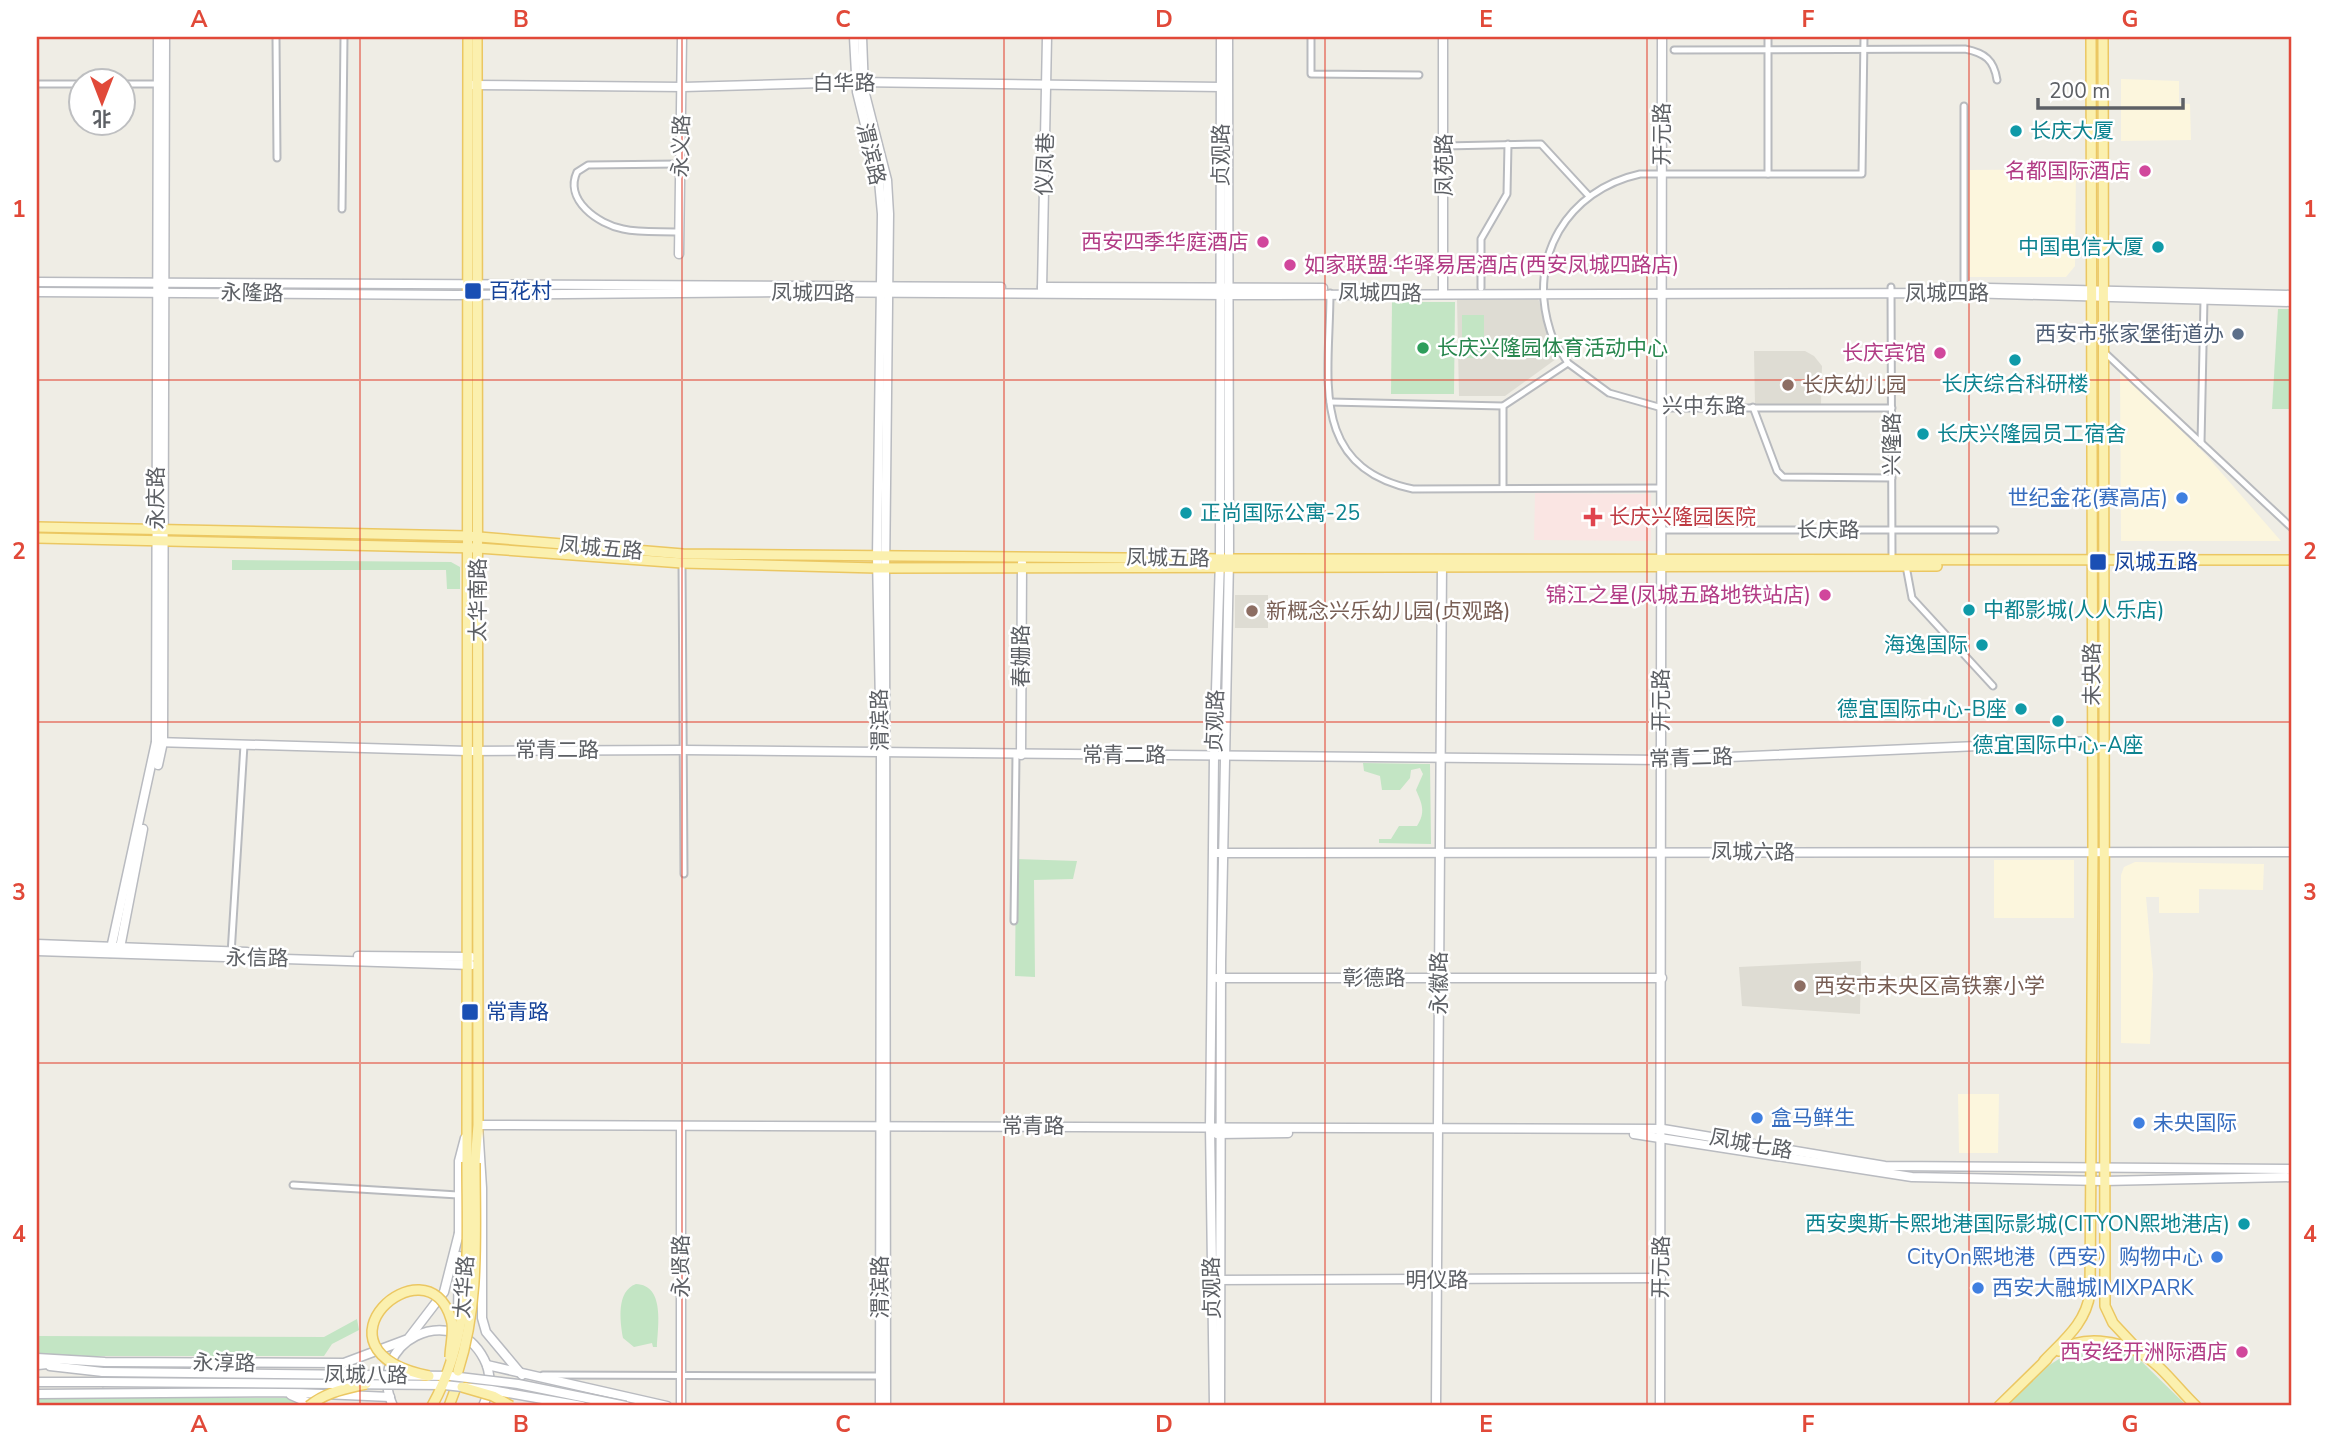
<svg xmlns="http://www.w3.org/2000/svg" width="2329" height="1443" font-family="'Nunito Sans','Noto Sans SC',sans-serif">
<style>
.commercial{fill:#fcf6dd}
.education{fill:#dedcd3}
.medical{fill:#fae5e3}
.green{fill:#c3e5c4}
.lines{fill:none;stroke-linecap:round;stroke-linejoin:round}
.street-casing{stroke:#b8babe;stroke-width:9}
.secondary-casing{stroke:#b9bbc0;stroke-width:11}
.primary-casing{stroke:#ebc762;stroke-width:12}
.street{stroke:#fff;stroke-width:5}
.secondary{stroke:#fff;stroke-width:8}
.primary{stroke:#fbf0ae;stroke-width:9}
.secondary-bridge-casing{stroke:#b9bbc0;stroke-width:11;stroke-linecap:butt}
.primary-bridge-casing{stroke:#ebc762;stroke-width:12;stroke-linecap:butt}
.secondary-bridge{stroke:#fff;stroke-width:8}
.primary-bridge{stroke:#fbf0ae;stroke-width:9}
.grid{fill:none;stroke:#e14939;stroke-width:2;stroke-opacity:0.55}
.culture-dot{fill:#0f9aa8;stroke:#fff;stroke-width:2.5}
.hotel-dot{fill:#d1479c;stroke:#fff;stroke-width:2.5}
.transit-dot{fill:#1a4fb4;stroke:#fff;stroke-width:2.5}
.service-dot{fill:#5c6f8a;stroke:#fff;stroke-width:2.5}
.leisure-dot{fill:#2e9e5b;stroke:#fff;stroke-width:2.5}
.education-dot{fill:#8d6e63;stroke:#fff;stroke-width:2.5}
.shop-dot{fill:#3f7fe0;stroke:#fff;stroke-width:2.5}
.health-dot{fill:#e0444e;stroke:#fff;stroke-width:2.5}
.labels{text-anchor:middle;stroke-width:5;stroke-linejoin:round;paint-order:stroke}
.street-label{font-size:21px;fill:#5d6065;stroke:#fff}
.culture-label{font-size:21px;fill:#0d838f;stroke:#fff;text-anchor:start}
.hotel-label{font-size:21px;fill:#b23c85;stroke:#fff;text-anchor:end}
.transit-label{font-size:21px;fill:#164399;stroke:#fff;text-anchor:start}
.service-label{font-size:21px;fill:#4e5e75;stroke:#fff;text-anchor:end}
.leisure-label{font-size:21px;fill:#27864d;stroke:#fff;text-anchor:start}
.education-label{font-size:21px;fill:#785e54;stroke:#fff;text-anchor:start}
.shop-label{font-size:21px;fill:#366cbe;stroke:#fff;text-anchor:start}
.health-label{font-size:21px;fill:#be3a42;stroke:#fff;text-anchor:start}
.neatline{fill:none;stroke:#e14939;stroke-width:2.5}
.grid-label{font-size:23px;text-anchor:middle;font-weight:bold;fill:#e14939}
</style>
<rect width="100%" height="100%" fill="#efede5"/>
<g class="commercial">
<path d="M 2121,79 L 2179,81 L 2179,103 L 2190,104 L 2191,140 L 2121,141 Z"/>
<path d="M 2076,169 L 2075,266 L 2066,277 L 1969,277 L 1968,170 Z"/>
<path d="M 2120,370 L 2206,455 L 2281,541 L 2121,541 Z"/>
<rect x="1994" y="860" width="80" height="58"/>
<path d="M 2135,862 L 2264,864 L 2263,890 L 2199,889 L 2199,913 L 2159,913 L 2159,897 L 2146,897 L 2153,974 L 2150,1044 L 2121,1043 L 2121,875 L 2124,867 Z"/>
<path d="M 1958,1094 L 1999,1094 L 1998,1153 L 1959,1153 Z"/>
</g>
<g class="education">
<path d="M 1538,298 L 1556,359 L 1505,396 L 1459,396 L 1457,299 Z"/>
<path d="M 1754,351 L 1805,351 L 1814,356 L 1822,366 L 1821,404 L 1755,405 Z"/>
<rect x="1235" y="595" width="33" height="33"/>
<path d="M 1861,961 L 1860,1014 L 1742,1006 L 1739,967 Z"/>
</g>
<path class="medical" d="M 1535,493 L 1651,494 L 1651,541 L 1534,540 Z"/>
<g class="green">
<path d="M 1392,302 L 1455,302 L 1454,394 L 1391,394 Z"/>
<path d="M 2278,309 L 2292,309 L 2292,409 L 2272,409 Z"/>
<rect x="1462" y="315" width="22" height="43"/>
<path d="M 232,560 L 451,562 L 460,567 L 460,589 L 447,589 L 446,570 L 232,570 Z"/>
<path d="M 1363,763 L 1430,764 L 1431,844 L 1379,843 L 1379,839 L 1391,839 L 1399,826 L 1417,826 C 1426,812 1422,804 1416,790 L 1423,774 L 1420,768 L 1411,770 L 1410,778 L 1400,790 L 1382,790 L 1380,776 L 1364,771 Z"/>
<path d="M 1016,859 L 1077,861 L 1073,879 L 1034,880 L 1035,977 L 1015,976 Z"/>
<path d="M 636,1284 C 665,1285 658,1326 657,1347 L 653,1347 L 652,1343 L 634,1347 L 623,1338 C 620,1321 616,1291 636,1284 Z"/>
<path d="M 357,1319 L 359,1330 L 332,1344 L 324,1356 L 37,1356 L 37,1336 L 324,1337 Z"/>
<path d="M 2107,1346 L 2138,1358 L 2187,1406 L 2006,1406 L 2043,1369 L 2075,1349 Z"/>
<rect x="37" y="1398" width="267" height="8"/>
</g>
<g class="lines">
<g class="street-casing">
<g id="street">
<path d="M 276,37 L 277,158"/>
<path d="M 1311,37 L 1311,74 L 1419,75"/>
<path d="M 1768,37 L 1768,174"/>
<path d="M 1674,50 L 1965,49 C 1985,53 1994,60 1997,80"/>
<path d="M 37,84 L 80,84"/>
<path d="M 122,84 L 158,84"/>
<path d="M 1964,106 L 1964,290"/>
<path d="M 1444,146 L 1541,144 L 1588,195"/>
<path d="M 679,164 L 588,165 L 577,172 C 564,200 598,224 623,229 C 641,233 661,231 679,232"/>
<path d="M 342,209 L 344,37"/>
<path d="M 1891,287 L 1892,559"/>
<path d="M 1481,288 L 1481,239 L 1507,194 L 1508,144"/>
<path d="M 1330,293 C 1330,376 1307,467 1413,489 L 1661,488"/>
<path d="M 2103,351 L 2292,528"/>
<path d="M 1568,363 C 1562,353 1553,342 1550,330 C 1527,258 1567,190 1640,174 L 1862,174 L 1864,37"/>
<path d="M 1330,402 L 1503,406 L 1568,363 L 1609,393 L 1662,408 L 1892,408"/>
<path d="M 1503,406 L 1503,488"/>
<path d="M 1753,407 L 1777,471 L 1783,477 L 1892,478"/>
<path d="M 2201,443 L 2204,299"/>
<path d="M 1661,530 L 1995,530"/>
<path d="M 682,561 L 684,874"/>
<path d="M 1906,566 L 1912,598 L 1993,686"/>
<path d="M 1014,921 L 1016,754"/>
<path d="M 231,954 L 244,745"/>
<path d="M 293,1185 L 458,1195"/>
<path d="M 543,1375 L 883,1376"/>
</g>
</g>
<g class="secondary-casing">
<g id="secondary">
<path d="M 854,37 L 857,92 L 879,181 L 882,214 L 877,557 L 881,754 L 880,1406"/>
<path d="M 862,37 L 864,90 L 887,180 L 889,214 L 885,575 L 886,1406"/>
<path d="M 471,85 L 683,87 L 856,82 L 1221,87"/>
<path d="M 679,254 L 682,37"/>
<path d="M 37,282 L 1001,287"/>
<path d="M 1042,287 L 1323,288"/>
<path d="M 1942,287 L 2292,295"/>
<path d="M 1042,289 L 1047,37"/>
<path d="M 37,292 L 456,295 L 786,292 L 1229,295 L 1965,293 L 2292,302"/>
<path d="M 1443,294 L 1443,37"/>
<path d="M 156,742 L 467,751 L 684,750 L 1662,760 L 2092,741"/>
<path d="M 1021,755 L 1022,563"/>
<path d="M 158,765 L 163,742 L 165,37"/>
<path d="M 1217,853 L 2292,852"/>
<path d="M 37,944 L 247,952"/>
<path d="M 37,951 L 471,965"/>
<path d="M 110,953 L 156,742 L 158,37"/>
<path d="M 119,953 L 143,829"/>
<path d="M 358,956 L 471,957"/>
<path d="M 1217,978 L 1662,978"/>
<path d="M 681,1126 L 681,1406"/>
<path d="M 1217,1134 L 1288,1133"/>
<path d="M 1634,1134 L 1912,1177 L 2103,1181 L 2292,1177"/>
<path d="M 459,1236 L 459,1161 L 465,1138"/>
<path d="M 1215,1280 L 1661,1278"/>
<path d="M 458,1317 L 459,1256"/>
<path d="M 37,1358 L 105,1362 L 344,1363 L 408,1339 L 444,1292 L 459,1233"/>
<path d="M 38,1365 L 56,1363"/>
<path d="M 487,1365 L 667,1406"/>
<path d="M 50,1366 L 103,1372"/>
<path d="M 522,1375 L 486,1332 L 482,1318 L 482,1188 L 478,1125 L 1663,1129 L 1885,1166 L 2292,1169"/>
<path d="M 37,1382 L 102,1382"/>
<path d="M 37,1394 L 278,1392 L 390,1397"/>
<path d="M 291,1395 L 316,1406"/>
<path d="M 393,1406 C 364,1342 453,1299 484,1359 C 492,1374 490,1391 483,1406"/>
<path d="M 1214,1406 L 1210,1127 L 1214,756 L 1220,559 L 1221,37"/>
<path d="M 1220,1406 L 1221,962 L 1229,559 L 1228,37"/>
<path d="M 1436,1406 L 1442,562"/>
<path d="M 1660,1406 L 1662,37"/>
</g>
</g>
<g class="primary-casing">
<g id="primary">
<path d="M 2103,37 L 2105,1306 L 2113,1323 L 2142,1354"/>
<path d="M 37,527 L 467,536 L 683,554 L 1229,559 L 2292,560"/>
<path d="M 37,538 L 478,548 L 682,563 L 877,568 L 1937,566"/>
<path d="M 467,1162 L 468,37"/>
<path d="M 475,1163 L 478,1125 L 477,37"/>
<path d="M 2059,1351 C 2082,1335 2118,1340 2142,1354 C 2161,1365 2179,1390 2196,1406"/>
<path d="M 2044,1361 C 2064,1340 2086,1323 2090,1293 L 2093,853 L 2091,37"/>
<path d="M 449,1406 L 458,1382"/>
<path d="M 1999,1406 L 2047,1359"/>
</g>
</g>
<use href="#street" class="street"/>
<use href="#secondary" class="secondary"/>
<use href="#primary" class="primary"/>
<g class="secondary-bridge-casing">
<g id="secondary-bridge">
<path d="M 103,1372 L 451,1376 L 518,1384 L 626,1406"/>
<path d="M 102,1382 L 444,1385 L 491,1390 L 582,1406"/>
</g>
</g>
<g class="primary-bridge-casing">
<g id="primary-bridge">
<path d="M 458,1371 C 480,1303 475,1234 475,1163"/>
<path d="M 429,1376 C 300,1350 427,1238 451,1319 C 455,1330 450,1345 450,1357"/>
<path d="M 462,1387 L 493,1396 L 511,1406"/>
<path d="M 309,1406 C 326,1392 345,1389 366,1384"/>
<path d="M 432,1406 C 474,1330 467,1246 467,1162"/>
</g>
</g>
<use href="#secondary-bridge" class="secondary-bridge"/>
<use href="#primary-bridge" class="primary-bridge"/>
</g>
<path class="grid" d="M 360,37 L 360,1406M 682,37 L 682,1406M 1004,37 L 1004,1406M 1325,37 L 1325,1406M 1647,37 L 1647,1406M 1969,37 L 1969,1406M 37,380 L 2292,380M 37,722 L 2292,722M 37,1063 L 2292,1063"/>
<g class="culture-dot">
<circle cx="2016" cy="131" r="7"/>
<circle cx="2158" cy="247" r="7"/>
<circle cx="2015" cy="360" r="7"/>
<circle cx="1923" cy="434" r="7"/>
<circle cx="1186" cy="513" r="7"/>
<circle cx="1969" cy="610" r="7"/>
<circle cx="1982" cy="645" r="7"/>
<circle cx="2021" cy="709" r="7"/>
<circle cx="2058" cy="721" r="7"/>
<circle cx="2244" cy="1224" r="7"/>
</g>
<g class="hotel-dot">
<circle cx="2145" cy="171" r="7"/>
<circle cx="1263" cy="242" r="7"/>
<circle cx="1290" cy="265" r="7"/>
<circle cx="1940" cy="353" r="7"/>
<circle cx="1825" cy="595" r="7"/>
<circle cx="2242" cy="1352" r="7"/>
</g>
<g class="transit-dot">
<rect x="464" y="282" width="18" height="18" rx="3.5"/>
<rect x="2089" y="553" width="18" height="18" rx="3.5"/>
<rect x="461" y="1003" width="18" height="18" rx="3.5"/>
</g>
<circle class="service-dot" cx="2238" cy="334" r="7"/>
<circle class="leisure-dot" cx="1423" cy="348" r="7"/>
<g class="education-dot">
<circle cx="1788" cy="385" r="7"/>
<circle cx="1252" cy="611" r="7"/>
<circle cx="1800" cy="986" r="7"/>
</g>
<g class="shop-dot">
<circle cx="2182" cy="498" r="7"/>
<circle cx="1757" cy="1118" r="7"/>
<circle cx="2139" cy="1123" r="7"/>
<circle cx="2217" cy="1257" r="7"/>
<circle cx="1978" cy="1288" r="7"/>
</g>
<path class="health-dot" d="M1589.5 506.5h7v7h7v7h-7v7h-7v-7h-7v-7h7z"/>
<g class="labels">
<g class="street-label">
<text x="844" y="90">白华路</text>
<text transform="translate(1662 134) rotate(-90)" y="7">开元路</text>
<text transform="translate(681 146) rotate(-88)" y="7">永义路</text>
<text transform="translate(871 154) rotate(77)" y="7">渭滨路</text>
<text transform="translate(1221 155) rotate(-90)" y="7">贞观路</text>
<text transform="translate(1045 164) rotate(-88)" y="7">仪凤巷</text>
<text transform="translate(1444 165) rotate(-90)" y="7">凤苑路</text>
<text transform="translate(252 293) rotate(1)" y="7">永隆路</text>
<text transform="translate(813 293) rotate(1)" y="7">凤城四路</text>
<text transform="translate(1380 293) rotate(1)" y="7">凤城四路</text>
<text x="1947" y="300">凤城四路</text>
<text x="1704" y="413">兴中东路</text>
<text transform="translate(1892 444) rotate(-90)" y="7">兴隆路</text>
<text transform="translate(156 498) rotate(-90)" y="7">永庆路</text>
<text x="1828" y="537">长庆路</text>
<text transform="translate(601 548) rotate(5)" y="7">凤城五路</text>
<text transform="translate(1168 558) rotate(1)" y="7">凤城五路</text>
<text transform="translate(478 600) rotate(-90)" y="7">太华南路</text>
<text transform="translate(1021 656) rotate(-90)" y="7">春姗路</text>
<text transform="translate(2092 674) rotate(-90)" y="7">未央路</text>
<text transform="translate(1661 700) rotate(-90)" y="7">开元路</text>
<text transform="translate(880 720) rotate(-91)" y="7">渭滨路</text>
<text transform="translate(1215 721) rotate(-88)" y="7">贞观路</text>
<text x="557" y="757">常青二路</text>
<text x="1124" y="762">常青二路</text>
<text transform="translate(1691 758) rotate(-2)" y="7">常青二路</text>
<text transform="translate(1753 852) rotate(1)" y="7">凤城六路</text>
<text transform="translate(257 958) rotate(1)" y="7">永信路</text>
<text x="1374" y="985">彰德路</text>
<text transform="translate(1439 983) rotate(-90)" y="7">永徽路</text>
<text x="1033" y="1133">常青路</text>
<text transform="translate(1751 1144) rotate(10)" y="7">凤城七路</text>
<text transform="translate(681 1266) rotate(-90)" y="7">永贤路</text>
<text transform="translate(1661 1267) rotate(-89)" y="7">开元路</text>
<text x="1437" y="1287">明仪路</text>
<text transform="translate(464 1287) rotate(-86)" y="7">太华路</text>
<text transform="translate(880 1287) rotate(-90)" y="7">渭滨路</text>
<text transform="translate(1212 1288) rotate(-91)" y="7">贞观路</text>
<text transform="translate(224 1363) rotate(1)" y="7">永淳路</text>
<text transform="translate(366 1375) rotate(1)" y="7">凤城八路</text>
</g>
<g class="culture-label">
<text x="2030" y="138">长庆大厦</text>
<text x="2144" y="254" text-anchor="end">中国电信大厦</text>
<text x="2015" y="391" text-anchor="middle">长庆综合科研楼</text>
<text x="1937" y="441">长庆兴隆园员工宿舍</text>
<text x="1200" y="520">正尚国际公寓-25</text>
<text x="1983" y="617">中都影城(人人乐店)</text>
<text x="1968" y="652" text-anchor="end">海逸国际</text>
<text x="2007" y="716" text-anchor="end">德宜国际中心-B座</text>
<text x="2058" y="752" text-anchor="middle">德宜国际中心-A座</text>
<text x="2230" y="1231" text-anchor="end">西安奥斯卡熙地港国际影城(CITYON熙地港店)</text>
</g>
<g class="hotel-label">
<text x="2131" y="178">名都国际酒店</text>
<text x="1249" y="249">西安四季华庭酒店</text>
<text x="1304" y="272" text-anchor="start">如家联盟·华驿易居酒店(西安凤城四路店)</text>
<text x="1926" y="360">长庆宾馆</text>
<text x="1811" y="602">锦江之星(凤城五路地铁站店)</text>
<text x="2228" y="1359">西安经开洲际酒店</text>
</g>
<g class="transit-label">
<text x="489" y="298">百花村</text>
<text x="2114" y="569">凤城五路</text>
<text x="486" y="1019">常青路</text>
</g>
<g class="service-label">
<text x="2224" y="341">西安市张家堡街道办</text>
</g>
<g class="leisure-label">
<text x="1437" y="355">长庆兴隆园体育活动中心</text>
</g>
<g class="education-label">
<text x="1802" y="392">长庆幼儿园</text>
<text x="1266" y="618">新概念兴乐幼儿园(贞观路)</text>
<text x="1814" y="993">西安市未央区高铁寨小学</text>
</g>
<g class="shop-label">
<text x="2168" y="505" text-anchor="end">世纪金花(赛高店)</text>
<text x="1771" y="1125">盒马鲜生</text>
<text x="2153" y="1130">未央国际</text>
<text x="2203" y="1264" text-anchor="end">CityOn熙地港（西安）购物中心</text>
<text x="1992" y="1295">西安大融城IMIXPARK</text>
</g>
<g class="health-label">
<text x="1609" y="524">长庆兴隆园医院</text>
</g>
</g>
<rect width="2329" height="1443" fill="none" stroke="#ffffff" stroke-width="77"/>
<g transform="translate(102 102) rotate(180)"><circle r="33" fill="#ffffff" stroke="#bebfc1" stroke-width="2"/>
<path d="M0-5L12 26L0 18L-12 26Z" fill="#e14939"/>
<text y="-10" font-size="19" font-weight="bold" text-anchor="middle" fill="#5d6065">北</text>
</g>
<path d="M2038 98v10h145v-10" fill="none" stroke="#5d6065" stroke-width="3.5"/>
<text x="2049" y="98" font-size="21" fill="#5d6065" stroke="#ffffff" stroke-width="5" paint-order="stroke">200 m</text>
<rect x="38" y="38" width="2252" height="1366" class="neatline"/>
<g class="grid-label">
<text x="199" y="27">A</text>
<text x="521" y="27">B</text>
<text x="843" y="27">C</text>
<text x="1164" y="27">D</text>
<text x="1486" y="27">E</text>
<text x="1808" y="27">F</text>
<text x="2130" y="27">G</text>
<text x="19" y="217">1</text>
<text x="2310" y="217">1</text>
<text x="19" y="559">2</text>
<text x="2310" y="559">2</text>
<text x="19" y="900">3</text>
<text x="2310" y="900">3</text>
<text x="19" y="1242">4</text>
<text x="2310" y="1242">4</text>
<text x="199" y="1432">A</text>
<text x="521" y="1432">B</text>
<text x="843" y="1432">C</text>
<text x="1164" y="1432">D</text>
<text x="1486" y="1432">E</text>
<text x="1808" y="1432">F</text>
<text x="2130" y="1432">G</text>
</g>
</svg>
